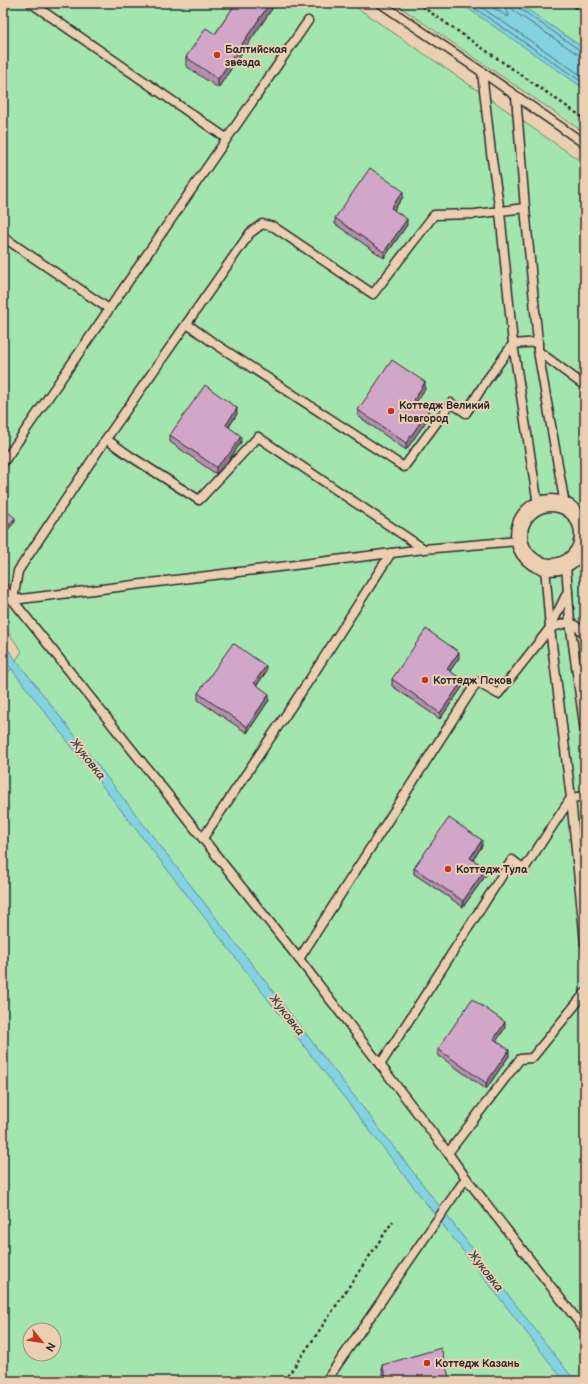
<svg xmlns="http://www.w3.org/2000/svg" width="588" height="1384" font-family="'Balsamiq Sans',sans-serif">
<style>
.green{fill:#a3e5af;stroke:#67886d;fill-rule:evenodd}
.water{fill:#83d1e1;stroke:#608f98}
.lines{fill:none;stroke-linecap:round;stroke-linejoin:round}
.shore{stroke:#4e6d74;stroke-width:1}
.lane-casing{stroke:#2b2b2b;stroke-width:11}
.street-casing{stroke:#2b2b2b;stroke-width:19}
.path{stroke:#2b2b2b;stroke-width:2.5;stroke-dasharray:3 3;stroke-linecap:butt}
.lane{stroke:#eccfb3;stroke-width:8}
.street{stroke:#eccfb3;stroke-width:16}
.wall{fill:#b58fad;stroke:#2b2b2b}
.shaded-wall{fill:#93748d;stroke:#2b2b2b}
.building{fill:#d2a6c9;stroke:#2b2b2b}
.poi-dot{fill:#c8321e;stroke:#eccfb3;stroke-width:1.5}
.labels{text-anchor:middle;stroke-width:4;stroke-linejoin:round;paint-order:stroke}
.poi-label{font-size:11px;font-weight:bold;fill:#2b2b2b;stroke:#eccfb3;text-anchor:start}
.water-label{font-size:12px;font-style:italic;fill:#384446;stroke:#eccfb3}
</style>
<rect width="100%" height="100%" fill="#eccfb3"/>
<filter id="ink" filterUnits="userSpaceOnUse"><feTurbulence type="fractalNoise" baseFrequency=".025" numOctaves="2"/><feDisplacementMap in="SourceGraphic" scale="8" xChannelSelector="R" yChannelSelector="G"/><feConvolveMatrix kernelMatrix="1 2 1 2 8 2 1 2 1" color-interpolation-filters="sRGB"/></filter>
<g filter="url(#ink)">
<g class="green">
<path d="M 3,3 L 350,3 L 585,164 L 585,1381 L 3,1381 L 3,681 L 22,651 L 3,626 ZM 30,1330 L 54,1330 L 54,1354 L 30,1354 Z"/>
<path d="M 394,3 L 585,3 L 585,133 Z"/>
</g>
<g class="water">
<path d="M 460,3 L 518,3 L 585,49 L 585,89 Z"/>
<path d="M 3,643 L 575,1381 L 564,1381 L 3,658 Z"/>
</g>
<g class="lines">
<g class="shore">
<path d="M 467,3 L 585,84"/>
<path d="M 475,3 L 585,78"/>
<path d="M 486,3 L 508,17 L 509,15 L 506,9 L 505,3"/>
<path d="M 511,3 L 512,8 L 515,12 L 579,55 L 585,57"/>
<path d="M 516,3 L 519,8 L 581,51 L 585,52"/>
</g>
<g class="lane-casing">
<g id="lane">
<path d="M 31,3 L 226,138"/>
<path d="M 380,3 L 482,72 L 585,144"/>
<path d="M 482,72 L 491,153 L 500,212 L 513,344 L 538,505"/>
<path d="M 516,96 L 525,208 L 538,342 L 538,351 L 565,505"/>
<path d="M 3,237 L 109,309"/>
<path d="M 187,324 L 211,341 L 404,467 L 451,403 L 466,413 L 486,381 L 513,344 L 538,342"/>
<path d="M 538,351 L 585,386"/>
<path d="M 106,439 L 130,456 L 199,500 L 258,437 L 424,549"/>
<path d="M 3,463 L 308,21"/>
<path d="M 583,529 L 585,529"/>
<path d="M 566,565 L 570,622 L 585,732"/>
<path d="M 545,567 L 550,628 L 571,798 L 585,943"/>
<path d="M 3,588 L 299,959 L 448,1153 L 466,1178 L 585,1330"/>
<path d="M 13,600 L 18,571 L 106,439 L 250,233 L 262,224 L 274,227 L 373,294 L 434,215 L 475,214 L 525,208"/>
<path d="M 13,600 L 424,549 L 519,541"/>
<path d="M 550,628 L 570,622 L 585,633"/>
<path d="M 203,838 L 312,676 L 391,553"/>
<path d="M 299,959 L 477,682 L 498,694 L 550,628 L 568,591"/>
<path d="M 380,1065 L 512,860 L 524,869 L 571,798 L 585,796"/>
<path d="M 448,1153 L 520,1059 L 532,1058 L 585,993"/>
<path d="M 326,1381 L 466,1178"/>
</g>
</g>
<g class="street-casing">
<circle id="street" cx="551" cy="535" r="32"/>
</g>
<g class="path">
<path d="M 417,3 L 585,119"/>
<path d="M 570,3 L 585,14"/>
<path d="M 284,1381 L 315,1337 L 393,1221"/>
</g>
<use href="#lane" class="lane"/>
<use href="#street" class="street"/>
</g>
<g class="wall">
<path d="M 233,3 L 276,3 L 218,88 L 186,66 L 186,57 L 215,34 L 235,5 Z"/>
<path d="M 403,197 L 394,210 L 407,225 L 384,258 L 335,224 L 335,218 Z"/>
<path d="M 425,389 L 416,402 L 429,417 L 406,450 L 358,416 L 358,410 Z"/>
<path d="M 237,414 L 229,427 L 241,442 L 229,460 L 216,474 L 170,442 L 170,435 Z"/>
<path d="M 459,658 L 450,671 L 463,686 L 440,719 L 392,686 L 392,679 Z"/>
<path d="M 266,672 L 257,685 L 269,700 L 247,733 L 198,700 L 198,693 Z"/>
<path d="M 482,846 L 473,860 L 486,875 L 463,907 L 414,874 L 414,868 Z"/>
<path d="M 505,1028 L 496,1041 L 509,1056 L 486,1089 L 438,1055 L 438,1049 Z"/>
<path d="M 382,1365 L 450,1381 L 385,1381 L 382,1371 Z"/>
</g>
<g class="shaded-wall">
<path d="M 270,3 L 276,3 L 218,88 L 218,79 Z"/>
<path d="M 403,191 L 403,197 L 391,214 L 391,208 Z"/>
<path d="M 407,219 L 407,225 L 384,258 L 384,252 Z"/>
<path d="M 425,382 L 425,389 L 414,406 L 414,400 Z"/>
<path d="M 237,408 L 237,414 L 226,431 L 226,425 Z"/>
<path d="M 429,410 L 429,417 L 406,450 L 406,443 Z"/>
<path d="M 241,436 L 241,442 L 229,460 L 216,474 L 216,467 Z"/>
<path d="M 15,518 L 15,522 L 3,535 L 3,532 Z"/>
<path d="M 459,652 L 459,658 L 447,675 L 447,669 Z"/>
<path d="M 266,666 L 266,672 L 254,689 L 254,683 Z"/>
<path d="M 463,680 L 463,686 L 440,719 L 440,713 Z"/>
<path d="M 269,694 L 269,700 L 247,733 L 247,727 Z"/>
<path d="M 482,840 L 482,846 L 470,864 L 470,858 Z"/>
<path d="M 486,868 L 486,875 L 463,907 L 463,901 Z"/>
<path d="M 505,1022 L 505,1028 L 494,1045 L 494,1039 Z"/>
<path d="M 509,1050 L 509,1056 L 486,1089 L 486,1083 Z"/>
</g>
<g class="building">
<path d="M 236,3 L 270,3 L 218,79 L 186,57 L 206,28 L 215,34 Z"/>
<path d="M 370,168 L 403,191 L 391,208 L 407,219 L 384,252 L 335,218 Z"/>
<path d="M 392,360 L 425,382 L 414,400 L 429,410 L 406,443 L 358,410 Z"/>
<path d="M 205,385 L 237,408 L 226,425 L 241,436 L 229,454 L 216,467 L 170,435 Z"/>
<path d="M 3,508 L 15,518 L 3,532 Z"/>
<path d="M 426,629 L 459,652 L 447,669 L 463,680 L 440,713 L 392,679 Z"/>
<path d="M 233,643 L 266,666 L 254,683 L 269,694 L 247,727 L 198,693 Z"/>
<path d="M 449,818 L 482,840 L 470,858 L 486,868 L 463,901 L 414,868 Z"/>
<path d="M 472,999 L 505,1022 L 494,1039 L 509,1050 L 486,1083 L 438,1049 Z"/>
<path d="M 441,1348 L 450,1381 L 387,1381 L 382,1365 Z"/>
</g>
</g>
<g class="poi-dot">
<circle cx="217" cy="55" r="4"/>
<circle cx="391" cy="411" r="4"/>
<circle cx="425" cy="680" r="4"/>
<circle cx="448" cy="869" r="4"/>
<circle cx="427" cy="1363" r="4"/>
</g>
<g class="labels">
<g class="poi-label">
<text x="225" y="53">Балтийская<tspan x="225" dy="13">звезда</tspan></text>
<text x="399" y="409">Коттедж Великий<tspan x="399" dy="13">Новгород</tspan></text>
<text x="433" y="684">Коттедж Псков</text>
<text x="456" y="873">Коттедж Тула</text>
<text x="435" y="1367">Коттедж Казань</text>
</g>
<g class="water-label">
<text transform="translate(88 759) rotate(52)" y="4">Жуковка</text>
<text transform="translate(287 1015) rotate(52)" y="4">Жуковка</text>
<text transform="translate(486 1271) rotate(52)" y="4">Жуковка</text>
</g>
</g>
<rect width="588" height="1384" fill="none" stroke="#eccfb3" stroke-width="16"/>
<rect x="8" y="8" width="572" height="1368" fill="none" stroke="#2b2b2b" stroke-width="1.5" filter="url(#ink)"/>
<g transform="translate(42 1342) rotate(120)"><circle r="19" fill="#eccfb3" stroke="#9f8d7d"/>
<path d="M0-3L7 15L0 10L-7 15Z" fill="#c8321e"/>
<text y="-6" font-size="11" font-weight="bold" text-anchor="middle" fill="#2b2b2b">N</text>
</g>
</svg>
